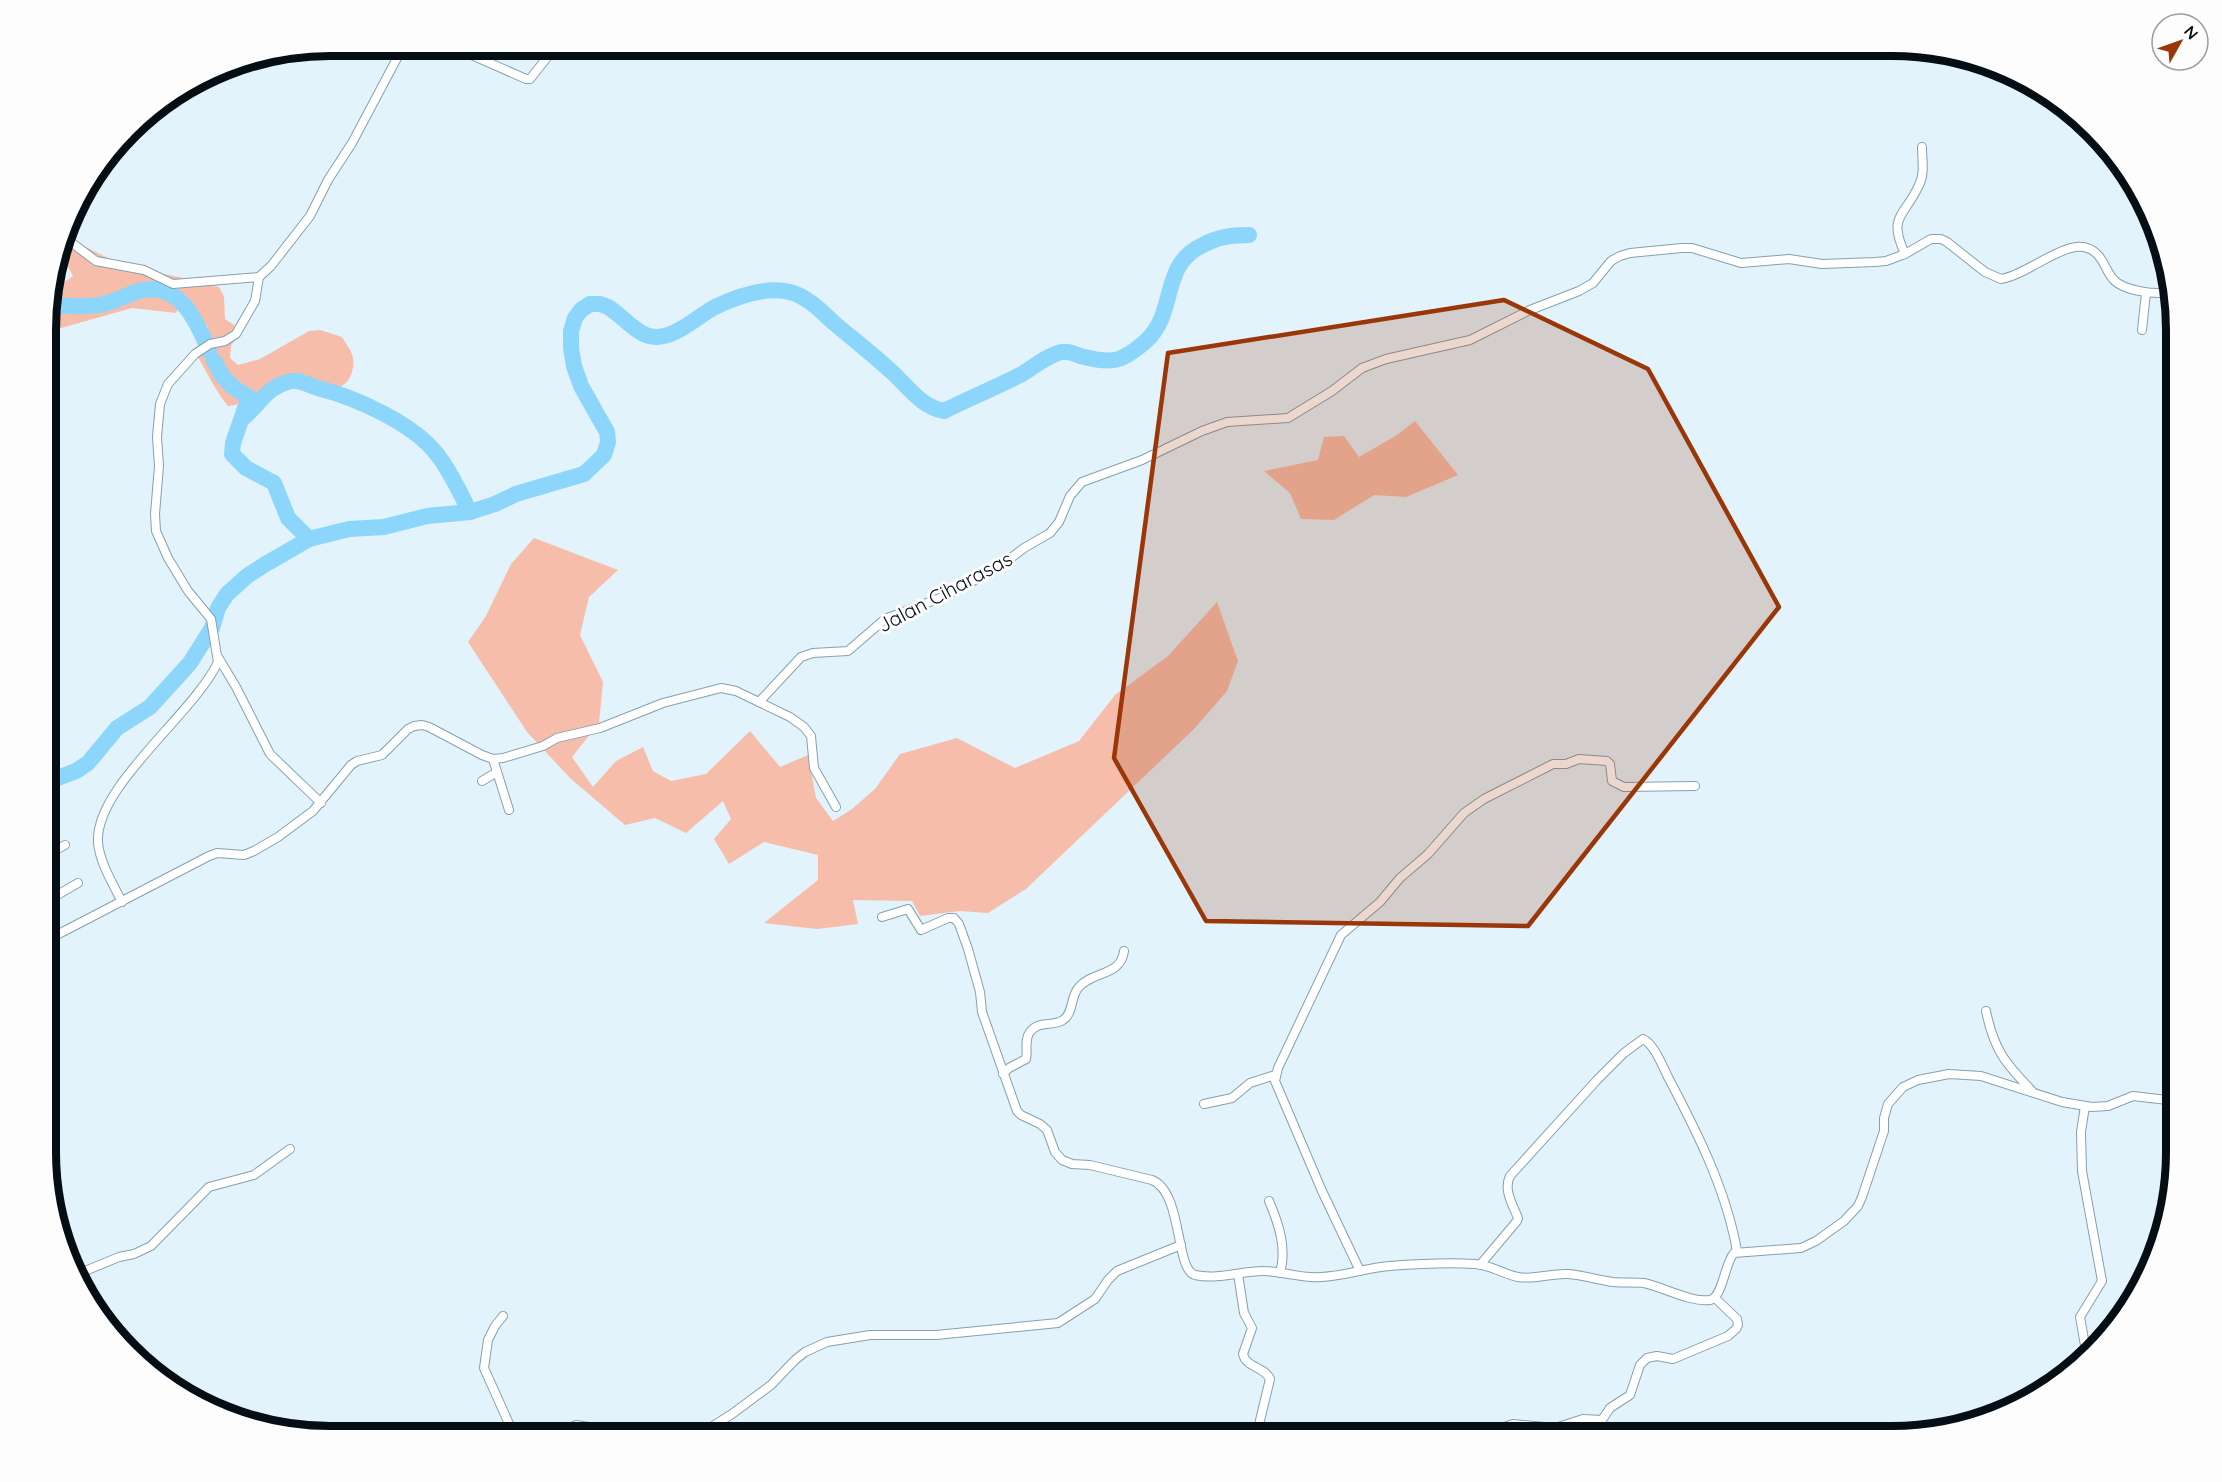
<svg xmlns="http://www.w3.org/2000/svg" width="2222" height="1482" font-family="Quicksand,sans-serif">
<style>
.green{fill:#f6beaa}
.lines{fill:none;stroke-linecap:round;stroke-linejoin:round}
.river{stroke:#8cd5fb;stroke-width:16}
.street-casing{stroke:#85a0af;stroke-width:10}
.street{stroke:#fff;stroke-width:8}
.marked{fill:#9b3608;fill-opacity:0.2;stroke:#9b3608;stroke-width:4.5;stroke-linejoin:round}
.labels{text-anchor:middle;stroke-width:6;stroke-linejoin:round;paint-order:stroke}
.street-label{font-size:20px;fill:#050e14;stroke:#fdfdfd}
.rim{fill:none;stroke:#050e14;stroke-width:8}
</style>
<rect width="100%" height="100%" fill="#e2f3fc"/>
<g class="green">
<path d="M 63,241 C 84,242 100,256 119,263 C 152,274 186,276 219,287 L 224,297 L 225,319 L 234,325 L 237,336 L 231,346 L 230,358 L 238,365 L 260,359 L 309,331 L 320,330 L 342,337 C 346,344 352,351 353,358 C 355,370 349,386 336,388 C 329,388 320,383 314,381 C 291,372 269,376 255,396 C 243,398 244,405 228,406 C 215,390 207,373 197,355 L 210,353 L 208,347 L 208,327 L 199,321 L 181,301 L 176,313 L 132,308 L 47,332 L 47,294 L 73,276 L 60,252 Z"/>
<path d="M 1415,421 L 1458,475 L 1406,497 L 1374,495 L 1334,520 L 1301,519 L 1290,493 L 1264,471 L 1318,460 L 1324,437 L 1344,436 L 1359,457 L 1397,435 Z"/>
<path d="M 534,538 L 618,570 L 589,597 L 580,635 L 603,682 L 599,723 L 572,757 L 593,787 L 616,761 L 643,747 L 653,771 L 671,781 L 706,774 L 750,731 L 780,767 L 808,755 L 816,798 L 833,821 L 852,809 L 875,789 L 900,754 L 957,738 L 1015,768 L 1079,741 L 1115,695 L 1168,656 L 1217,602 L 1238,661 L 1227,691 L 1194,729 L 1026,889 L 988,913 L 959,911 L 920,916 L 912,901 L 853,900 L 858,924 L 817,929 L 764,923 L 818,880 L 818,855 L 764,842 L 729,864 L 714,839 L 731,819 L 723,801 L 686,833 L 655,818 L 625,825 L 570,778 L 527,732 L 468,642 L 486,616 L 511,564 Z"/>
</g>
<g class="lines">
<g class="river">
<path d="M 47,306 C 64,305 83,308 99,305 C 113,303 125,295 139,291 C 179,280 197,321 209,351"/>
<path d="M 214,361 L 223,377 L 234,388 L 249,397 L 233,443 L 232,454 L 246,468 L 274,483 L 288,518 L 309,539"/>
<path d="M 242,419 C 261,404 264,388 291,381 C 300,379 312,387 321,389 C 357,398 413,424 436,453 C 450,470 460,493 470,512"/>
<path d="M 47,782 L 76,771 L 88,763 L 117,728 L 150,707 L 190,663 L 212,628 L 218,608 L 227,594 L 247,576 L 264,565 L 309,539 L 349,529 L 384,527 L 427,516 L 470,512 L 495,504 L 516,494 L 584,474 L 604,455 L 608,442 L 607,432 L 581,386 L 574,366 L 571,348 L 571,331 L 575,318 L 581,310 L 590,304 L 600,304 L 608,307 C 620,314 636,333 649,336 C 672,342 696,317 715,307 C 736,297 766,286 790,292 C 808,297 821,311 834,323 C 854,340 875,356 894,374 C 909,388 922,407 944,411 C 970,398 997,387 1022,374 C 1035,366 1048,355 1062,352 C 1068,351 1075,354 1080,356 C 1112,364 1121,363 1146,341 C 1177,313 1160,266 1201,246 C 1217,237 1231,235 1249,235"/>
</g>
<g class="street-casing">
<g id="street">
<path d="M 449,45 L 526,79 L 530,79 L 557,45"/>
<path d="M 1540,45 L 1554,50 L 1567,45"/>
<path d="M 2002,77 L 2009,73"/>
<path d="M 64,237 L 96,261 L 144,270 L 173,284 L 259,277 L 271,266 L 310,216 L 328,180 L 352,143 L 404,45"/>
<path d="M 1905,254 C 1887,215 1905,217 1919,185 C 1925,174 1922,160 1922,147"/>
<path d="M 2142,330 L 2146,293"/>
<path d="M 218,657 L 236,687 L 270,754 L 321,803"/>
<path d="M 759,702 L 801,657 L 813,653 L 848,651 L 885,619 L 945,596 L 999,567 L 1024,548 L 1050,533 L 1059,522 L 1070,496 L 1082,482 L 1142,460 L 1202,431 L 1227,422 L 1288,418 L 1332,391 L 1362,368 L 1386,359 L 1470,340 L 1530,310 L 1579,291 L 1593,283 L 1611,261 L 1620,256 L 1630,253 L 1682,248 L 1692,248 L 1741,263 L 1789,259 L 1822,264 L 1875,262 L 1886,261 L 1905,254 L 1931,239 L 1941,239 L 1947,242 L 1985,272 L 2001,279 C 2027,275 2065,240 2087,248 C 2102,252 2105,270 2113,279 C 2123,291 2156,295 2170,292"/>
<path d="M 493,759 L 509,810"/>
<path d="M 482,781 L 497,772"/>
<path d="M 47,855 L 65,845"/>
<path d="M 47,901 L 78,883"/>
<path d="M 122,902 C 113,884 100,863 98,843 C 94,787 194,714 218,662 L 211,619 L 188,591 L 168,558 L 156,531 L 155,514 L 159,466 L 157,437 L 160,404 L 168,384 L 195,354 L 210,344 L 225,341 L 236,334 L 255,301 L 259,277"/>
<path d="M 882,917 L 908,909 L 921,930 L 948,918 L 954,918 L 959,924 L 968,949 L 980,992 L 982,1012 L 1017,1111 L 1021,1115 L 1040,1124 L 1047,1130 L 1055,1152 L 1062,1160 L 1072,1164 L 1090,1165 L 1152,1180 C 1183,1192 1175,1270 1195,1275 C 1218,1280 1241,1271 1263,1271 C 1283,1271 1301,1279 1321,1277 C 1344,1276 1366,1268 1389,1266 C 1415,1264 1448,1262 1475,1264 C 1491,1265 1503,1274 1518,1277 C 1534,1280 1552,1273 1568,1274 C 1583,1275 1598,1280 1613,1282 C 1623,1283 1634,1282 1644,1283 C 1663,1287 1692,1303 1710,1300 C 1723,1297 1725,1262 1734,1253 L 1801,1248 L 1816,1241 L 1844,1221 L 1858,1206 L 1862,1197 L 1884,1131 L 1884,1118 L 1888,1104 L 1903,1087 L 1918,1080 L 1949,1074 L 1981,1076 L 2062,1102 L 2092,1107 L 2108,1106 L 2133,1096 L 2176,1101"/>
<path d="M 47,940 L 209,856 L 217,853 L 244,855 L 254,851 L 278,837 L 313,811 L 351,765 L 357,761 L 382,755 L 408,729 L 414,726 L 422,725 L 429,727 L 482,755 L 493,759 L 503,758 L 543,746 L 557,738 L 600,728 L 663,703 L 721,688 L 736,691 L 759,702 L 790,717 L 804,727 L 811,736 L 814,768 L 836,807"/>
<path d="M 1986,1011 C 1994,1050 2005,1063 2032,1091"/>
<path d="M 1003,1074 L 1009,1068 L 1026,1059 C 1028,1051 1024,1039 1030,1032 C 1039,1020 1053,1027 1063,1020 C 1074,1013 1070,996 1079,987 C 1093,971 1121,976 1124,951"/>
<path d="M 1204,1104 L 1232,1098 L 1250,1083 L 1275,1075"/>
<path d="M 2085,1106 L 2081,1132 L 2082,1171 L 2102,1281 L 2080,1317 L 2086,1351"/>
<path d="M 1269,1201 C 1279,1224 1287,1249 1280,1273"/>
<path d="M 1480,1265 L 1517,1221 L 1518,1218 C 1513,1205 1503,1190 1510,1176 L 1597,1080 L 1624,1053 L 1643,1039 C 1654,1044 1662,1065 1668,1077 C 1697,1132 1726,1189 1737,1251"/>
<path d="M 1360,1271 L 1322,1191 L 1275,1081 L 1278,1068 L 1341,935 L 1380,902 L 1400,878 L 1428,854 L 1464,813 L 1484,799 L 1553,764 L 1566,764 L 1579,759 L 1607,761 L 1610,764 L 1612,781 L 1624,787 L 1695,786"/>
<path d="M 1238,1274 L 1244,1313 L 1252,1328 L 1243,1354 C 1246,1368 1264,1366 1270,1379 L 1256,1437"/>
<path d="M 87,1299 L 82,1281 L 85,1271 L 119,1257 L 134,1254 L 151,1246 L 209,1187 L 254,1175 L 290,1149"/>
<path d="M 503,1316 L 495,1326 L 488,1340 L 484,1368 L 515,1437"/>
<path d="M 552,1437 L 576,1425 L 654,1437"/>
<path d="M 681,1437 L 705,1431 L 732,1414 L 771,1385 L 795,1360 L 805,1352 L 827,1342 L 870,1335 L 936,1335 L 1058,1323 L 1095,1299 L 1108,1280 L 1117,1271 L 1181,1245"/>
<path d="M 1500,1437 L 1507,1426 L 1513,1424 L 1555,1428 L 1583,1419 L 1602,1420 L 1610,1408 L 1630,1395 L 1640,1365 L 1647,1358 L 1657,1356 L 1673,1359 L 1728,1336 L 1736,1329 L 1738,1325 L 1737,1319 L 1715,1298"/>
</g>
</g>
<use href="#street" class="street"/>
</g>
<path class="marked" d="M 1504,300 L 1648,369 L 1779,607 L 1528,926 L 1206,921 L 1114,758 L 1168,353 Z"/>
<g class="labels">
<g class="street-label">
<text transform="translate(945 592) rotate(-28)" y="7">Jalan Ciharasas</text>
</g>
</g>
<path d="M0 0H2222V1482H0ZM330 56H1892A274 274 0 0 1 2166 330V1152A274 274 0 0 1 1892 1426H330A274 274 0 0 1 56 1152V330A274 274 0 0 1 330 56Z" fill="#fdfdfd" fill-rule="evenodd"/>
<path class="rim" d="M330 56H1892A274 274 0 0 1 2166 330V1152A274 274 0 0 1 1892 1426H330A274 274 0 0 1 56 1152V330A274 274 0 0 1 330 56Z"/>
<g transform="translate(2180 42) rotate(50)"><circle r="28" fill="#fdfdfd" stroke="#9a9da0" stroke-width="1.5"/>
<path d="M0-4.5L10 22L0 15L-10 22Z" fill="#9b3608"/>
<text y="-9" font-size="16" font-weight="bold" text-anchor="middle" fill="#050e14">N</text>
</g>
</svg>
